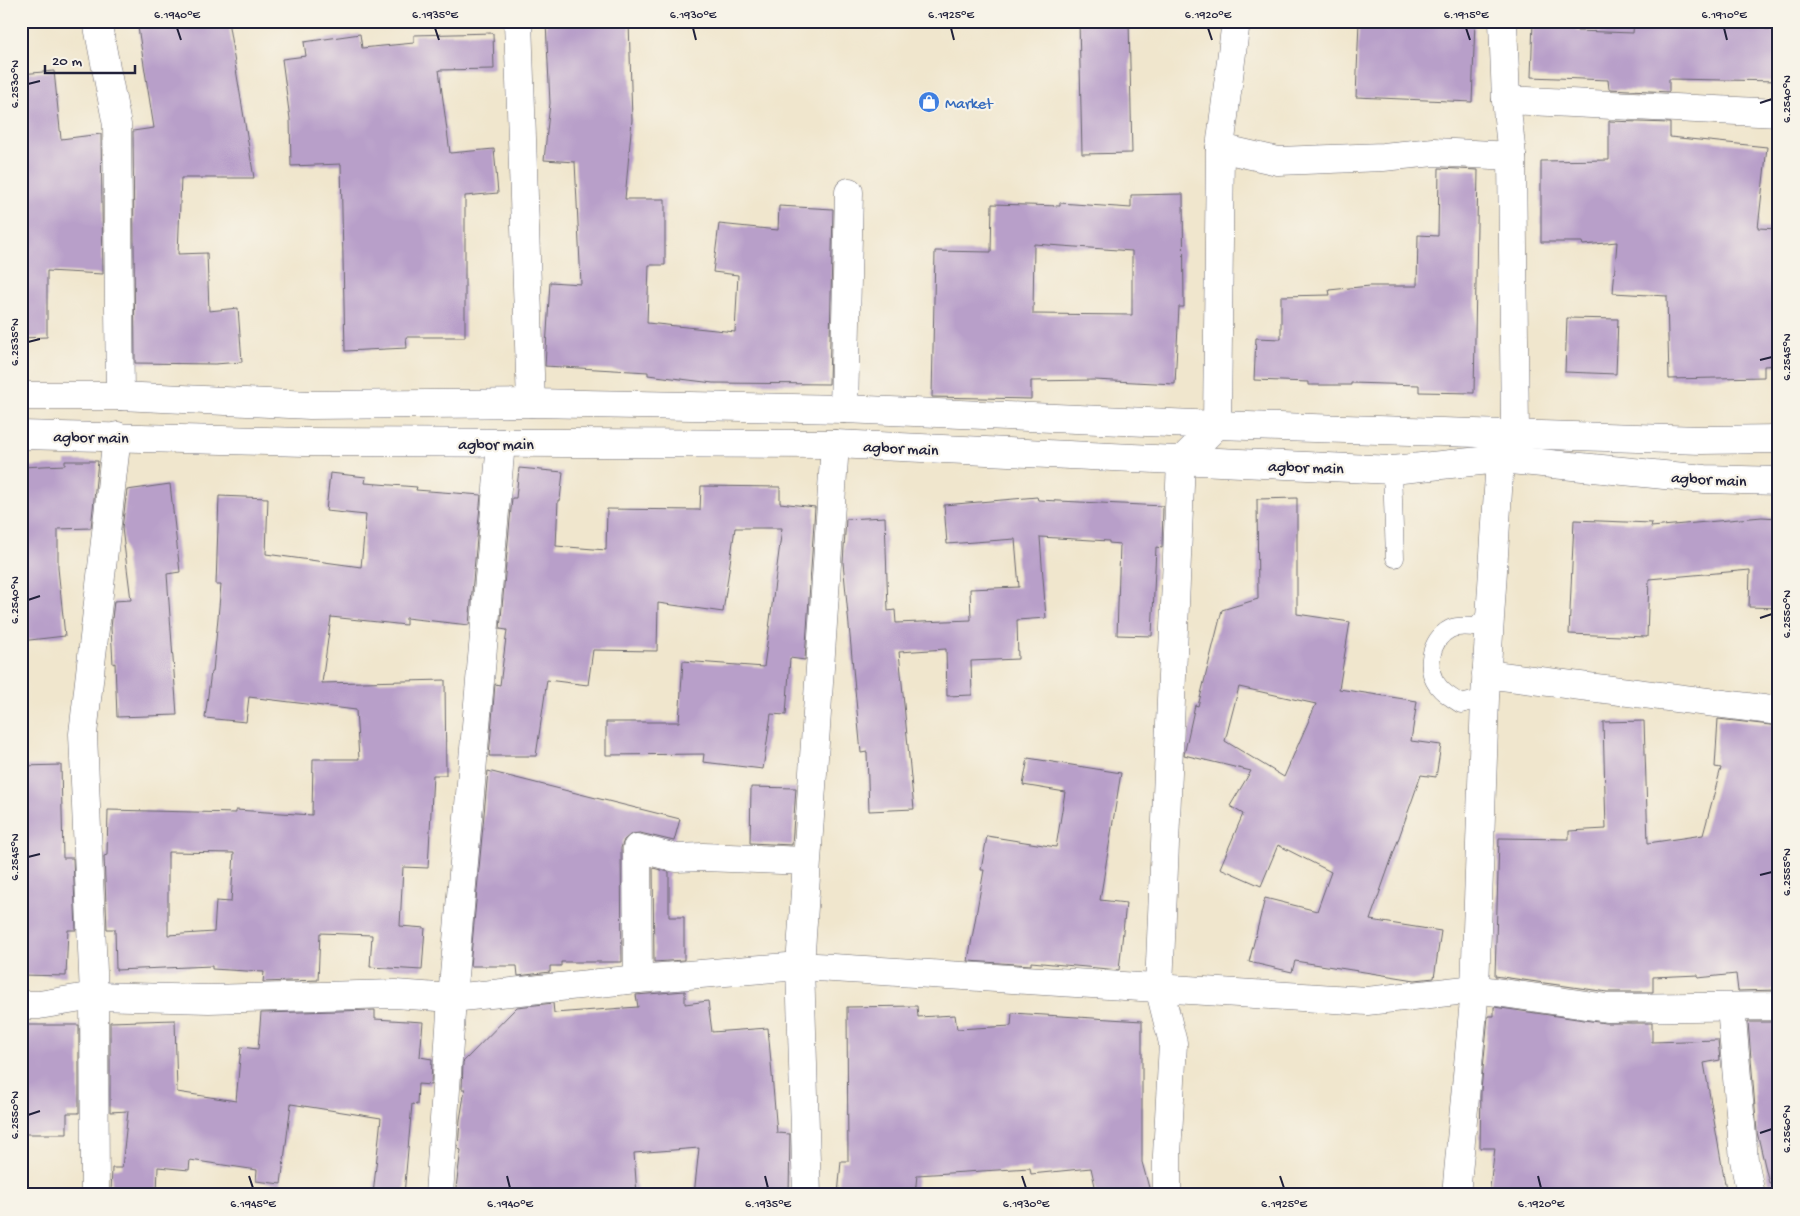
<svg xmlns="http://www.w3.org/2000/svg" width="1800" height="1216" font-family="'Gochi Hand',sans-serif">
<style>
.building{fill:#b89fc9;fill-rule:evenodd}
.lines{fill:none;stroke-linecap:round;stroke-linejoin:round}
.lane-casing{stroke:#6a676e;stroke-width:19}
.street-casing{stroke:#6a676e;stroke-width:29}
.secondary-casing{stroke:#6a676e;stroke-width:29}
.lane{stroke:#fff;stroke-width:18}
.street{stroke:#fff;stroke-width:28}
.secondary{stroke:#fff;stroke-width:28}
.ticks{fill:none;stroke:#22223b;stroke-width:2}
.labels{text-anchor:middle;stroke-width:4.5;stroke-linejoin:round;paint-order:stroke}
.shop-label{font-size:16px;fill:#366cbe;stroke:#f7f3e8;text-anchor:start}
.street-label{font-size:16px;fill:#22223b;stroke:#f7f3e8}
.neatline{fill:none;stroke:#22223b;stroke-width:2}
.ticks-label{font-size:12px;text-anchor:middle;fill:#22223b}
</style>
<rect width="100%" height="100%" fill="#f7f3e8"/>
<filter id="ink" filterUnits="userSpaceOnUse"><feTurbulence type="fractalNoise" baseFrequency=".02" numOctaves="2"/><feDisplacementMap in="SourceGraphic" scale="10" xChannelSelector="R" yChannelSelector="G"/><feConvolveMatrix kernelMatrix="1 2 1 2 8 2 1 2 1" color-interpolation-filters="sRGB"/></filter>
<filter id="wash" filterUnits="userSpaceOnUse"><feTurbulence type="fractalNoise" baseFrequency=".0096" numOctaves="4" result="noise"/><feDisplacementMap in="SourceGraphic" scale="20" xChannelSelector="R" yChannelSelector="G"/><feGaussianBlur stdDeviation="1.12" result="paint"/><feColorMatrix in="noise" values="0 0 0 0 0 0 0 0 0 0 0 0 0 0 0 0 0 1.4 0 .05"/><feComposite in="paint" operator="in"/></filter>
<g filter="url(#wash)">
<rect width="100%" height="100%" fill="#f0e6cd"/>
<g id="blocks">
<g class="building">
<path d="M 137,21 L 228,21 L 254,178 L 181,178 L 178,254 L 207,253 L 209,311 L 238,308 L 242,362 L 215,364 L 135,363 L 133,131 L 154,128 Z"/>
<path d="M 548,21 L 629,21 L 632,120 L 625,199 L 665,199 L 665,265 L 649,265 L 647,323 L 735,332 L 738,275 L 713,272 L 719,224 L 778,230 L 779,206 L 833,209 L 829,384 L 713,383 L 648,375 L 648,372 L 545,366 L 550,282 L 581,284 L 575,162 L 544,160 L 550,103 L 546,23 Z"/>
<path d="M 1079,21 L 1129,21 L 1132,153 L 1082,154 Z"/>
<path d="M 1359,21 L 1475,21 L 1472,102 L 1356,97 Z"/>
<path d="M 1533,21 L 1577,21 L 1577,31 L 1633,33 L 1634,21 L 1766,21 L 1765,29 L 1779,29 L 1779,81 L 1669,79 L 1669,92 L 1609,89 L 1608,80 L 1531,77 Z"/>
<path d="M 493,33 L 494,69 L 439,70 L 450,153 L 494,149 L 498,193 L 465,196 L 465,337 L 406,337 L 407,348 L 345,351 L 341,164 L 291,166 L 290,119 L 282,59 L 306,56 L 304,42 L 360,34 L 362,48 L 414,43 L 414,35 Z"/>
<path d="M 54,71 L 61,139 L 101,134 L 103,274 L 47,271 L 47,337 L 21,338 L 21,166 L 27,165 L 21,109 L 21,74 Z"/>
<path d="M 1609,121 L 1670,123 L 1670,137 L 1767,147 L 1758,228 L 1779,229 L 1777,294 L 1779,294 L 1779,365 L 1764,366 L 1764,377 L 1669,379 L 1667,296 L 1613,293 L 1617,242 L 1583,245 L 1582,242 L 1541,242 L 1541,161 L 1609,160 Z"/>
<path d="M 1439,168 L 1478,170 L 1474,393 L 1419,392 L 1419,385 L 1351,383 L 1351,385 L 1308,385 L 1308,382 L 1254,380 L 1256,338 L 1281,339 L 1281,296 L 1330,295 L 1329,290 L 1370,286 L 1417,286 L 1418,235 L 1438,236 Z"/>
<path d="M 1183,194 L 1184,307 L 1179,307 L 1175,384 L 1094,380 L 1031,381 L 1031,399 L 932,397 L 935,251 L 991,252 L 992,204 L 1060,206 L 1060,203 L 1131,208 L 1131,195 ZM 1034,244 L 1132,251 L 1132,315 L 1033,314 Z"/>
<path d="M 1567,318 L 1618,319 L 1616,374 L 1565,372 Z"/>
<path d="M 65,461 L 98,461 L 91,528 L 58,529 L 58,568 L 65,636 L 21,641 L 21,578 L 24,578 L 25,522 L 21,522 L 21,467 L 65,465 Z"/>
<path d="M 519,468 L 563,472 L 560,500 L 558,500 L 556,546 L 606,550 L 607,509 L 700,510 L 701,486 L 780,487 L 780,503 L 815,507 L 805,660 L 790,658 L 786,715 L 771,714 L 763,769 L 703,762 L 704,754 L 606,755 L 606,722 L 679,722 L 683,661 L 764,667 L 782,528 L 735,528 L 723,612 L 658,603 L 657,651 L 593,650 L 588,685 L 547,680 L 536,756 L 489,756 L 495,684 L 500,685 L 507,630 L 500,629 L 512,498 L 516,498 Z"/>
<path d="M 330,473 L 366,477 L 365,483 L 417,487 L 416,490 L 481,495 L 469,625 L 406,618 L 406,625 L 331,617 L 322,683 L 445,680 L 446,775 L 433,775 L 428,868 L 403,867 L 400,926 L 425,928 L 422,970 L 370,967 L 372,935 L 320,933 L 318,980 L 263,982 L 264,972 L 212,969 L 212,966 L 116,970 L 115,929 L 107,929 L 104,856 L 107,855 L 108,810 L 236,813 L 236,810 L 312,815 L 313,759 L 359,759 L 356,710 L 249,697 L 246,722 L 205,718 L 211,672 L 213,672 L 221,585 L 216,585 L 219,496 L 268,498 L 266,554 L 361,567 L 366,515 L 326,511 ZM 168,852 L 234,853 L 231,902 L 216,901 L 214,932 L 168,935 Z"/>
<path d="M 170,484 L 180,572 L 167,574 L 177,715 L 117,717 L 115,663 L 113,664 L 111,628 L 114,601 L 131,600 L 122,528 L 127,490 Z"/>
<path d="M 1037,497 L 1038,500 L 1163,506 L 1162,548 L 1156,547 L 1152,636 L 1117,635 L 1120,544 L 1109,543 L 1109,541 L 1040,537 L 1046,618 L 1017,620 L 1018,659 L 971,661 L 972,695 L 947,696 L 946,649 L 899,652 L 914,809 L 869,811 L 867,752 L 861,753 L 843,562 L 846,519 L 885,517 L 888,611 L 895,610 L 896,623 L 971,620 L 970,589 L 1019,587 L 1015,539 L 947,544 L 944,505 Z"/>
<path d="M 1297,498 L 1297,614 L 1350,622 L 1339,689 L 1417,701 L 1411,741 L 1441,745 L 1436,777 L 1421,775 L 1370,920 L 1441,931 L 1434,978 L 1415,980 L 1295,961 L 1292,972 L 1249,962 L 1265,898 L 1317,911 L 1331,872 L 1278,845 L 1261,886 L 1220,868 L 1243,814 L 1230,806 L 1251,771 L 1184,755 L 1195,705 L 1198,706 L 1222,610 L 1258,599 L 1257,499 ZM 1239,687 L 1316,704 L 1284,777 L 1225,741 Z"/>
<path d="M 1762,517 L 1779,518 L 1779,608 L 1749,607 L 1750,570 L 1649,579 L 1647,637 L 1569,634 L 1574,520 L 1652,523 L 1651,527 Z"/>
<path d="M 1718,719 L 1779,726 L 1779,990 L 1738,991 L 1736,974 L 1698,978 L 1698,975 L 1653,977 L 1653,992 L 1608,992 L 1495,976 L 1499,838 L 1569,839 L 1569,831 L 1606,829 L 1603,722 L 1644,721 L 1648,843 L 1703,835 L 1721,768 L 1715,767 Z"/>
<path d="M 1028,758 L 1121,773 L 1100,900 L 1126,903 L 1119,970 L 1031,962 L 1031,965 L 968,961 L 984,870 L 981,870 L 987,836 L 1056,847 L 1065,792 L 1023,785 Z"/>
<path d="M 61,765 L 63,858 L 73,858 L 76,930 L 68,930 L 66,976 L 21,975 L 21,852 L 25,852 L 23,766 Z"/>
<path d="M 488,771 L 680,819 L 674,841 L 640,833 L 631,834 L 624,840 L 621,848 L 622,962 L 561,962 L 561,966 L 550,966 L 550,972 L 518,976 L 517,966 L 470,966 Z"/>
<path d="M 751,787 L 796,788 L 792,845 L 750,843 Z"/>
<path d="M 653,868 L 669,872 L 669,917 L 684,917 L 684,960 L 654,962 Z"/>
<path d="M 685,991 L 685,1004 L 708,1001 L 712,1032 L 768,1028 L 777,1133 L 790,1134 L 789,1195 L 694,1195 L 699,1148 L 634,1153 L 637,1195 L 455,1195 L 461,1150 L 458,1149 L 460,1120 L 465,1089 L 462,1089 L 463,1062 L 517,1007 L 553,1003 L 554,1013 L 638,1007 L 636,995 Z"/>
<path d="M 917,1006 L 918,1017 L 955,1015 L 957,1029 L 1011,1026 L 1012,1013 L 1142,1021 L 1142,1162 L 1151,1195 L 1097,1195 L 1091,1168 L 1031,1174 L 1030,1168 L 917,1175 L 915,1195 L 838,1195 L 841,1161 L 848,1161 L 847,1007 Z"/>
<path d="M 1494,1007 L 1605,1023 L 1652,1023 L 1652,1042 L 1718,1040 L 1720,1060 L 1704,1063 L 1727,1195 L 1489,1195 L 1495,1148 L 1480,1148 L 1481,1090 L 1488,1016 L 1494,1016 Z"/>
<path d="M 375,1010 L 375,1019 L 423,1022 L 420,1057 L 432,1059 L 431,1085 L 418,1084 L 417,1105 L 412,1104 L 404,1195 L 373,1195 L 381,1118 L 291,1104 L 281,1184 L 256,1181 L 257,1170 L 190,1160 L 189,1170 L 158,1167 L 157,1195 L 111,1195 L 112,1168 L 122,1168 L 128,1111 L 110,1112 L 110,1022 L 175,1020 L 177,1092 L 236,1101 L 241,1047 L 258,1049 L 261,1013 Z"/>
<path d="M 1748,1022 L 1779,1022 L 1779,1182 L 1769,1183 L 1757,1132 Z"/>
<path d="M 21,1025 L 79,1025 L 79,1113 L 67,1113 L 67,1134 L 21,1134 Z"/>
</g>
</g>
</g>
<g filter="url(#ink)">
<use href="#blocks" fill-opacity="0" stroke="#6a676e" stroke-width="1"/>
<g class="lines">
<g class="lane-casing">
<g id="lane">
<path d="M 1392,470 L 1395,558"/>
<path d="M 1485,698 L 1461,704 C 1454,699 1444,694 1439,687 C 1424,671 1430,639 1450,629 C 1459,625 1468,627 1477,627 L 1490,611"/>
</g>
</g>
<g class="street-casing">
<g id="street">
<path d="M 97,21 L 117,125 L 120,396"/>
<path d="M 518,21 L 531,403"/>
<path d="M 1506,100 L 1779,113"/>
<path d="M 1220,148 L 1278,161 L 1383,157 L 1434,152 L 1512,156"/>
<path d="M 844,409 L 849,192"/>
<path d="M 1486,674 L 1779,711"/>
<path d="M 638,979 L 637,848 L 676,858 L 703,857 L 806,861"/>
<path d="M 21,1005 L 39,1005 L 94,996 L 209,999 L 395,994 L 452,998 L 638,979 L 800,966 L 1367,1001 L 1475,989 L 1607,1008 L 1779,1006"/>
<path d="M 1731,1007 L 1744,1160 L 1751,1195"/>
<path d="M 95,1195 L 94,996 L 83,734 L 117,436"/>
<path d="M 439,1195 L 452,998 L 501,443"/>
<path d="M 807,1195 L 800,966 L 835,444"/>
<path d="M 1167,1195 L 1167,1155 L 1173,1043 L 1159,987 L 1181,461 L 1217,425 L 1220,148 L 1236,21"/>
<path d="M 1456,1195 L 1475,989 L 1485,698 L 1500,459"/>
</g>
</g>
<g class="secondary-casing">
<g id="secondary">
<path d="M 1503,21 L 1506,100 L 1512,156 L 1515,432 L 1507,447"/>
<path d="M 21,396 L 120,396 L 310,405 L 531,403 L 844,409 L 1217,425 L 1701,440 L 1779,439"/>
<path d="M 21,435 L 305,442 L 835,444 L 1392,470 L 1500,459 L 1705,479 L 1779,481"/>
</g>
</g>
<use href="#lane" class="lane"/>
<use href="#street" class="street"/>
<use href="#secondary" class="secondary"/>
</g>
</g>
<path class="ticks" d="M 177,28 L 181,40M 435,28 L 439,40M 693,28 L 696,40M 951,28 L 954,40M 1208,28 L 1212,40M 1466,28 L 1470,40M 1724,28 L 1727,40M 28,84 L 40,81M 1760,103 L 1772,99M 28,342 L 40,339M 1760,360 L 1772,357M 28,600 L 40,596M 1760,618 L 1772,614M 28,857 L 40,854M 1760,875 L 1772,872M 28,1115 L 40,1111M 1760,1133 L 1772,1129M 249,1176 L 253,1188M 507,1176 L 510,1188M 765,1176 L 768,1188M 1022,1176 L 1026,1188M 1280,1176 L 1284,1188M 1538,1176 L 1541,1188"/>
<defs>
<g id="shop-disc" transform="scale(1.125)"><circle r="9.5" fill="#3f7fe0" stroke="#f7f3e8"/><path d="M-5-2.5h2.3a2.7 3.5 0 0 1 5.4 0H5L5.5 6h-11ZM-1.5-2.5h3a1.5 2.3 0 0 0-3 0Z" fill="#fff"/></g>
</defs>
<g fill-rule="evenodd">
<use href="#shop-disc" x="929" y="102"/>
</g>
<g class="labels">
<g class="shop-label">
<text x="945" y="108">Market</text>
</g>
<g class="street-label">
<text transform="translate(91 436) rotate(1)" y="6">agbor main</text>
<text x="496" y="449">agbor main</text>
<text transform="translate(901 447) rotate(3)" y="6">agbor main</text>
<text transform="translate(1306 466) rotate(2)" y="6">agbor main</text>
<text transform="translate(1709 478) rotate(3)" y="6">agbor main</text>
</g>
</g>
<rect width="1800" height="1216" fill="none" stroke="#f7f3e8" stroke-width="55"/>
<path d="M45 65v8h90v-8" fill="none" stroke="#22223b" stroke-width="2.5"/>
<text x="52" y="65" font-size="15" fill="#22223b" stroke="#f7f3e8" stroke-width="4" paint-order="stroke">20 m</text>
<rect x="28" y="28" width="1744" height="1160" class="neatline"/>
<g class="ticks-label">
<text x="177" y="18">6.1940°E</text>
<text x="435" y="18">6.1935°E</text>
<text x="693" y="18">6.1930°E</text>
<text x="951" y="18">6.1925°E</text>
<text x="1208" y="18">6.1920°E</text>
<text x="1466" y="18">6.1915°E</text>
<text x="1724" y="18">6.1910°E</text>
<text transform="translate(14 84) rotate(-90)" y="4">6.2530°N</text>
<text transform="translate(1786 99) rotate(-90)" y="4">6.2540°N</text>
<text transform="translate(14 342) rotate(-90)" y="4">6.2535°N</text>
<text transform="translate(1786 357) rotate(-90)" y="4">6.2545°N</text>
<text transform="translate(14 600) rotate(-90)" y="4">6.2540°N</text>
<text transform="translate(1786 614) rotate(-90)" y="4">6.2550°N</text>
<text transform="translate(14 857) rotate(-90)" y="4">6.2545°N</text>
<text transform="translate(1786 872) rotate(-90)" y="4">6.2555°N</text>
<text transform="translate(14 1115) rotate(-90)" y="4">6.2550°N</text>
<text transform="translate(1786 1129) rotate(-90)" y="4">6.2560°N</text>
<text x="253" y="1207">6.1945°E</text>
<text x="510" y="1207">6.1940°E</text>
<text x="768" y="1207">6.1935°E</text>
<text x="1026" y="1207">6.1930°E</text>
<text x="1284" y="1207">6.1925°E</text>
<text x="1541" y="1207">6.1920°E</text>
</g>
</svg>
